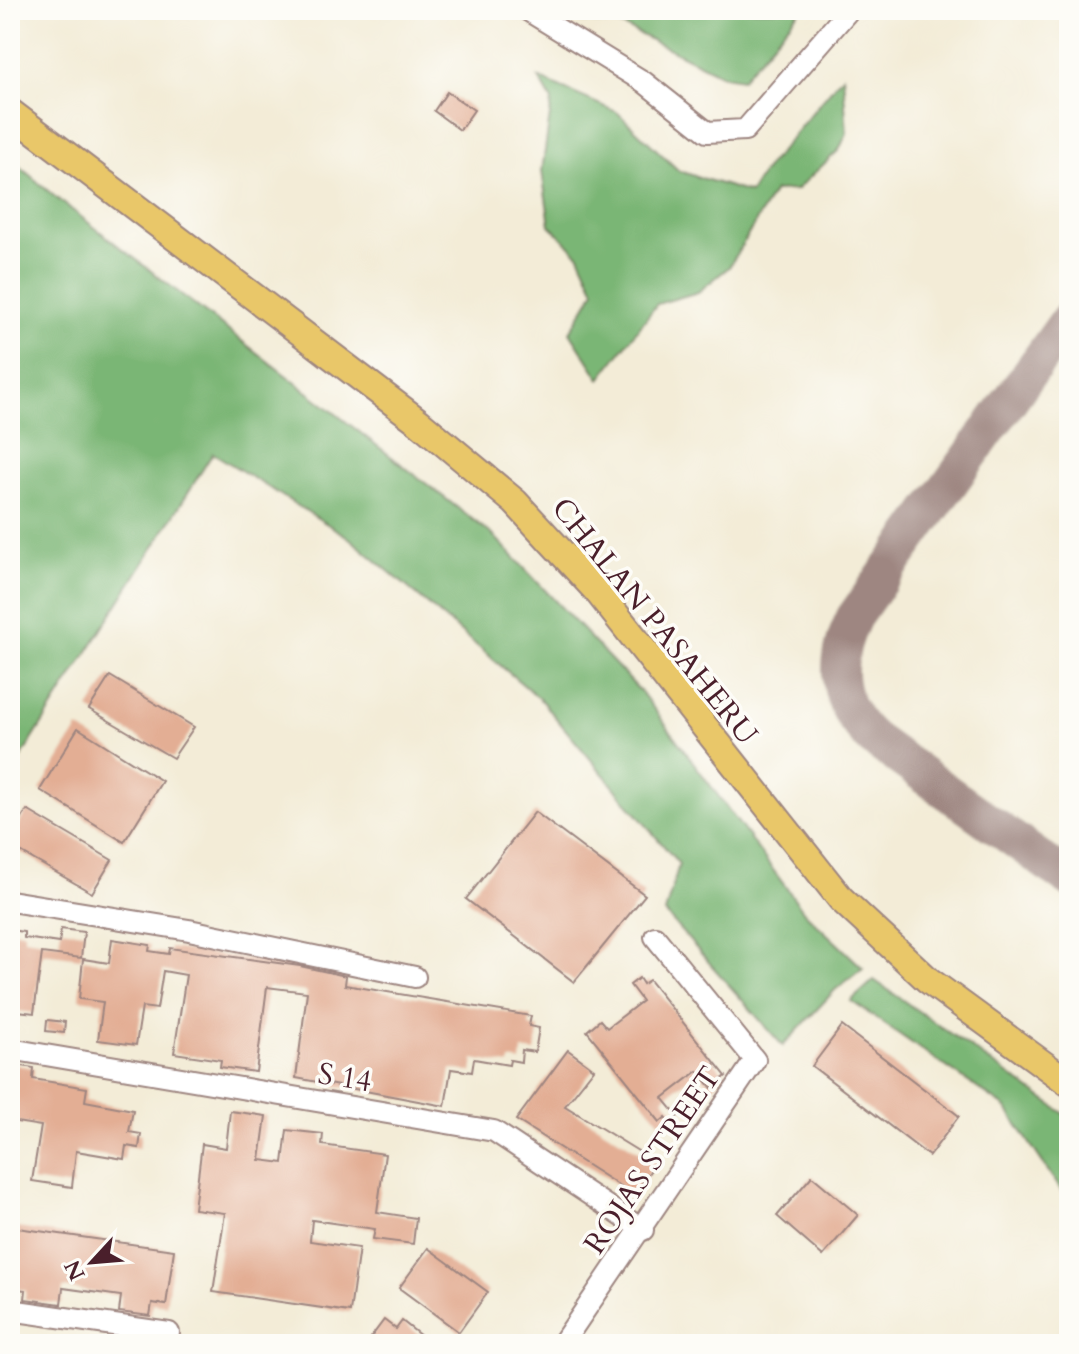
<svg xmlns="http://www.w3.org/2000/svg" width="1079" height="1354" font-family="Cardo,serif">
<style>
.forest{fill:#7ab674;stroke:#626a50;stroke-width:2}
.lines{fill:none;stroke-linecap:round;stroke-linejoin:round}
.taxiway{stroke:#9e8681;stroke-width:36}
.building{fill:#e3ae94}
.minor-casing{stroke:#9e8681;stroke-width:24}
.major-casing{stroke:#9e8681;stroke-width:30}
.minor{stroke:#fff;stroke-width:20}
.major{stroke:#e9c769;stroke-width:26}
.labels{text-anchor:middle;stroke-width:7;stroke-linejoin:round;paint-order:stroke}
.street-label{font-size:30px;fill:#4a1f2b;stroke:#fdfcf7}
</style>
<rect width="100%" height="100%" fill="#fdfcf7"/>
<filter id="ink" filterUnits="userSpaceOnUse"><feTurbulence type="fractalNoise" baseFrequency=".0125" numOctaves="2"/><feDisplacementMap in="SourceGraphic" scale="16" xChannelSelector="R" yChannelSelector="G"/><feConvolveMatrix kernelMatrix="1 2 1 2 8 2 1 2 1" color-interpolation-filters="sRGB"/></filter>
<filter id="wash" filterUnits="userSpaceOnUse"><feTurbulence type="fractalNoise" baseFrequency=".006" numOctaves="4" result="noise"/><feDisplacementMap in="SourceGraphic" scale="32" xChannelSelector="R" yChannelSelector="G"/><feGaussianBlur stdDeviation="1.8" result="paint"/><feColorMatrix in="noise" values="0 0 0 0 0 0 0 0 0 0 0 0 0 0 0 0 0 1.4 0 .05"/><feComposite in="paint" operator="in"/></filter>
<g filter="url(#wash)">
<rect width="100%" height="100%" fill="#f3ecd7"/>
<g class="forest">
<path d="M 565,10 L 801,10 L 742,79 L 724,76 L 621,25 L 579,21 Z"/>
<path d="M 843,75 L 847,133 L 839,150 L 796,190 L 774,191 L 729,267 L 698,292 L 657,304 L 600,379 L 570,332 L 595,290 L 579,255 L 550,225 L 542,171 L 552,101 L 539,78 L 617,112 L 679,171 L 750,193 L 763,172 Z"/>
<path d="M 10,158 L 54,196 L 494,536 L 642,693 L 805,913 L 863,968 L 835,990 L 783,1046 L 665,913 L 679,864 L 539,698 L 348,537 L 213,453 L 10,775 Z"/>
<path d="M 874,980 L 1069,1117 L 1069,1202 L 1006,1108 L 851,1001 Z"/>
</g>
<g class="lines">
<path class="taxiway" d="M 1069,318 L 854,617 C 832,662 834,704 873,739 L 1069,879"/>
</g>
<g id="blocks">
<g class="building">
<path d="M 447,92 L 474,110 L 460,130 L 434,111 Z"/>
<path d="M 110,676 L 194,727 L 173,758 L 89,709 Z"/>
<path d="M 78,728 L 162,781 L 124,842 L 40,790 Z"/>
<path d="M 27,810 L 112,860 L 92,893 L 10,846 L 10,839 Z"/>
<path d="M 535,812 L 645,895 L 574,982 L 466,899 Z"/>
<path d="M 61,929 L 84,932 L 81,958 L 42,953 L 34,1013 L 10,1010 L 10,930 L 24,932 L 24,938 L 59,943 Z"/>
<path d="M 112,939 L 150,945 L 149,951 L 169,954 L 170,948 L 300,966 L 346,976 L 345,985 L 531,1016 L 529,1026 L 539,1028 L 535,1052 L 522,1050 L 521,1062 L 510,1060 L 509,1065 L 474,1059 L 472,1072 L 451,1069 L 445,1106 L 296,1078 L 307,992 L 267,987 L 256,1072 L 220,1067 L 221,1060 L 174,1053 L 186,975 L 163,971 L 157,1009 L 142,1007 L 136,1045 L 98,1040 L 103,1002 L 79,999 L 83,959 L 109,963 Z"/>
<path d="M 639,978 L 643,984 L 649,980 L 726,1076 L 712,1088 L 698,1071 L 663,1098 L 678,1116 L 670,1122 L 666,1117 L 660,1122 L 587,1031 L 600,1020 L 607,1028 L 642,1001 L 630,985 Z"/>
<path d="M 47,1020 L 65,1022 L 64,1033 L 46,1031 Z"/>
<path d="M 842,1026 L 959,1116 L 929,1156 L 812,1066 Z"/>
<path d="M 568,1050 L 594,1069 L 565,1106 L 656,1162 L 634,1195 L 516,1120 Z"/>
<path d="M 10,1064 L 34,1068 L 33,1079 L 87,1088 L 85,1101 L 133,1110 L 129,1132 L 141,1134 L 139,1148 L 126,1146 L 124,1159 L 76,1151 L 72,1187 L 32,1181 L 41,1126 L 10,1121 Z"/>
<path d="M 230,1111 L 266,1116 L 260,1160 L 283,1163 L 287,1130 L 323,1134 L 322,1145 L 385,1154 L 377,1212 L 416,1218 L 413,1244 L 373,1239 L 375,1229 L 312,1220 L 310,1241 L 359,1248 L 350,1312 L 213,1292 L 225,1213 L 194,1209 L 202,1144 L 226,1148 Z"/>
<path d="M 812,1176 L 858,1215 L 823,1256 L 777,1216 Z"/>
<path d="M 10,1227 L 174,1250 L 166,1305 L 152,1303 L 150,1316 L 119,1312 L 121,1296 L 63,1288 L 61,1304 L 25,1299 L 26,1290 L 10,1288 Z"/>
<path d="M 428,1248 L 488,1292 L 459,1332 L 399,1288 Z"/>
<path d="M 384,1320 L 396,1329 L 402,1321 L 431,1344 L 366,1344 Z"/>
</g>
</g>
</g>
<g filter="url(#ink)">
<use href="#blocks" fill-opacity="0" stroke="#9e8681" stroke-width="2"/>
<g class="lines">
<g class="minor-casing">
<g id="minor">
<path d="M 527,10 L 644,82 L 707,132 L 745,130 L 849,10"/>
<path d="M 1064,10 L 1069,14"/>
<path d="M 10,901 L 189,930 L 415,977"/>
<path d="M 10,1049 L 494,1131 L 643,1230"/>
<path d="M 10,1310 L 169,1333"/>
<path d="M 562,1344 L 755,1060 L 655,937"/>
</g>
</g>
<g class="major-casing">
<path id="major" d="M 10,112 L 419,422 L 515,502 L 598,592 L 841,899 L 928,980 L 1069,1083"/>
</g>
<use href="#minor" class="minor"/>
<use href="#major" class="major"/>
</g>
</g>
<g class="labels">
<g class="street-label">
<text transform="translate(655 621) rotate(51)" y="10">CHALAN PASAHERU</text>
<text transform="translate(345 1077) rotate(9)" y="10">S 14</text>
<text transform="translate(652 1160) rotate(-56)" y="10">ROJAS STREET</text>
</g>
</g>
<rect width="1079" height="1354" fill="none" stroke="#fdfcf7" stroke-width="40"/>
<g transform="translate(92 1262) rotate(244)" stroke="#fdfcf7" stroke-width="6" paint-order="stroke">
<path d="M0-6L14 30L0 20L-14 30Z" fill="#4a1f2b"/>
<text y="-12" font-size="22" font-weight="bold" text-anchor="middle" fill="#4a1f2b">N</text>
</g>
</svg>
